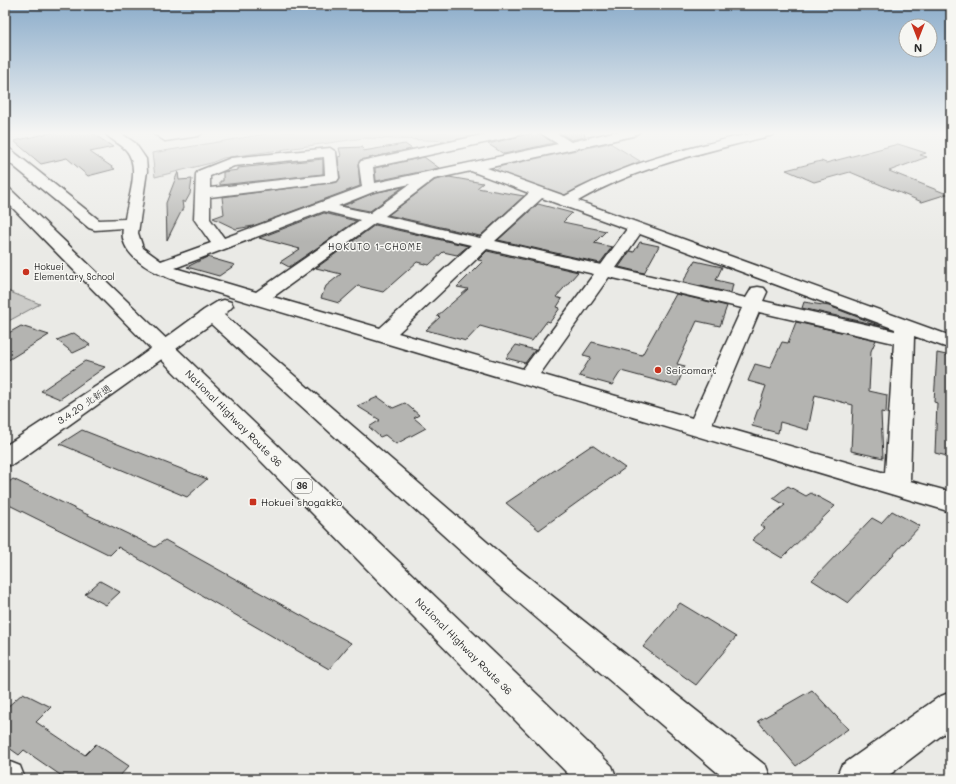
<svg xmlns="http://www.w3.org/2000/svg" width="956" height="784" font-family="Mali,'Klee One',sans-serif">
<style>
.green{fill:#cacac7;stroke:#7a7a79}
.building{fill:#b4b4b1;stroke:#2b2b2b}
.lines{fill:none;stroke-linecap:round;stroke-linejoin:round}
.minor-casing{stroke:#2b2b2b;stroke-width:3}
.highway-casing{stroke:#2b2b2b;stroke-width:3}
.minor{fill:#f6f6f2;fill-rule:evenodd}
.highway{fill:#f6f6f2;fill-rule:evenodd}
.poi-dot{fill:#c8321e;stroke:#f6f6f2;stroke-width:1.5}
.labels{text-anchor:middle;stroke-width:3;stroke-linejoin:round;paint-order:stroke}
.far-neighbourhood-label{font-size:9px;letter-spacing:1px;fill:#2b2b2b;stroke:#f6f6f2}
.far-poi-label{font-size:9px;fill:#2b2b2b;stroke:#f6f6f2;text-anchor:start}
.shield{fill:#f6f6f2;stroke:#686867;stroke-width:1}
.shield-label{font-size:9px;font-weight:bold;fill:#2b2b2b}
.poi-label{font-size:10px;fill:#2b2b2b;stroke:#f6f6f2;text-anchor:start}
.street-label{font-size:10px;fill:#2b2b2b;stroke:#f6f6f2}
</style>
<rect width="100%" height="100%" fill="#eaeae6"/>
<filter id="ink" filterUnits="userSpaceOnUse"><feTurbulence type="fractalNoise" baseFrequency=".025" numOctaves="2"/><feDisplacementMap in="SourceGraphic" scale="8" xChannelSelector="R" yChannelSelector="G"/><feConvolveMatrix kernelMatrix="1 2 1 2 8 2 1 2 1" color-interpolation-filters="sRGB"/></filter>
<g filter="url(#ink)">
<g class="green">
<path d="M 278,132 L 486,132 L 476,135 L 477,138 L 457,141 L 364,138 L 223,158 L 211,163 L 155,177 L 152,153 Z"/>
<path d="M 610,143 L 640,161 L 562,196 L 495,171 L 502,166 Z"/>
<path d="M 5,290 L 40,304 L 5,323 Z"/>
</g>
<g class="building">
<path d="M 54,132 L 91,132 L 113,147 L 90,152 L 115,169 L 88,176 L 67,158 L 41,164 L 14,141 Z"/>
<path d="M 537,132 L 554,143 L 504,154 L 488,144 Z"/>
<path d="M 559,132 L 584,132 L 585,137 L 571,140 Z"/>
<path d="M 405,144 L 412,149 L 360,160 L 358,164 L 360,186 L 253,226 L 236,229 L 213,218 L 224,214 L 222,197 L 337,182 L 340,178 L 338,157 L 341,156 L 339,148 L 362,147 L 363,151 Z"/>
<path d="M 898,144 L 926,153 L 920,155 L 927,157 L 889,171 L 947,194 L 922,202 L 850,172 L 814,182 L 786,170 L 821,161 L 826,163 Z"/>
<path d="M 424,157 L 439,168 L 376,181 L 375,168 Z"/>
<path d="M 323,159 L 323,174 L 220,185 L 220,181 L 223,181 L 223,172 L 238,170 L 238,168 Z"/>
<path d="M 178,172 L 179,180 L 192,179 L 190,194 L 185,203 L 182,201 L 183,208 L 167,240 L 166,203 Z"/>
<path d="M 449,177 L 483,183 L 477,188 L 524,196 L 480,236 L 388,215 L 435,180 Z"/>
<path d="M 403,187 L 370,211 L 343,206 L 373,193 Z"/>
<path d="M 538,204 L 572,213 L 563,222 L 606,231 L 594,243 L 612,247 L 600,263 L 498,240 Z"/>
<path d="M 324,213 L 356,221 L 289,267 L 280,262 L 300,249 L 259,238 Z"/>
<path d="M 375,225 L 468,246 L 457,255 L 443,252 L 429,265 L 417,262 L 383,292 L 358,286 L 339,303 L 321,298 L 326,286 L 341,274 L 316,268 Z"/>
<path d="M 640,242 L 659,246 L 644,273 L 619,267 L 630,251 L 634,252 Z"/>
<path d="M 487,251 L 578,272 L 556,297 L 562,299 L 557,307 L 560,308 L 550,322 L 547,321 L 532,341 L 480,326 L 466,341 L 426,330 L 440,317 L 437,316 L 468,289 L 457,287 L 483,261 L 478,260 Z"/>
<path d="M 207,257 L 235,265 L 219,276 L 187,267 Z"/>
<path d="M 695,261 L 722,267 L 716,280 L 733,284 L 731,293 L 683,282 Z"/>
<path d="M 676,294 L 727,306 L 720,326 L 697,321 L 677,364 L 685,366 L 677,386 L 621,371 L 612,385 L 579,376 L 591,357 L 583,355 L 592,342 L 642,355 Z"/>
<path d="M 804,302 L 829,306 L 881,326 L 802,308 Z"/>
<path d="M 796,322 L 876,340 L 871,351 L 869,391 L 887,395 L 886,413 L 881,412 L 883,458 L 851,451 L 853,405 L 815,395 L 808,430 L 780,422 L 778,433 L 752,426 L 766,386 L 748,381 L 755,364 L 770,368 L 782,342 L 788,343 Z"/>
<path d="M 21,326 L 49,335 L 5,362 L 5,335 Z"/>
<path d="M 74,333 L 90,345 L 73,353 L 57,340 Z"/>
<path d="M 516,345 L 535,350 L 525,363 L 506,358 Z"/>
<path d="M 937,353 L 951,356 L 951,457 L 935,453 L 937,403 L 934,402 Z"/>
<path d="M 85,361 L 105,367 L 60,399 L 41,391 Z"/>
<path d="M 378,397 L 393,408 L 405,403 L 419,415 L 414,418 L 426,428 L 396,444 L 385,435 L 380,437 L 369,427 L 380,420 L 357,406 Z"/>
<path d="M 82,430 L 207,479 L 187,497 L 60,444 Z"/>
<path d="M 592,445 L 625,468 L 539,530 L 506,503 Z"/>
<path d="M 13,479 L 155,547 L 165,540 L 351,643 L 329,669 L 118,547 L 110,555 L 5,503 L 5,485 Z"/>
<path d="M 788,486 L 806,496 L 811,493 L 835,506 L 782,558 L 752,540 L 765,528 L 760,525 L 785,505 L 773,498 Z"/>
<path d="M 892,511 L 920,526 L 848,603 L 812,580 L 872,518 L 881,523 Z"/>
<path d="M 100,581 L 120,592 L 106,605 L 85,594 Z"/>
<path d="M 680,603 L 736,637 L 696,685 L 643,647 Z"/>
<path d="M 812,690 L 848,729 L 796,766 L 758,721 Z"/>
<path d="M 23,693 L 51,707 L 36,722 L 85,755 L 96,744 L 129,766 L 117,779 L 66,779 L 24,750 L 19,755 L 5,745 L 5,709 Z"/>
</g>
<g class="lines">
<g class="minor-casing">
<g id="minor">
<path d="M 104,132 L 119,132 L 135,143 L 146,159 L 147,171 L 138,233 L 143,248 L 161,261 L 211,243 L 194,219 L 196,174 L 198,171 L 231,158 L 330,148 L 336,152 L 339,178 L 337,181 L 332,182 L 210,197 L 210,219 L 224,238 L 362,187 L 359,164 L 361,161 L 496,132 L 522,132 L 516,136 L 373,167 L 375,183 L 558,144 L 539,132 L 555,132 L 571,142 L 613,132 L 639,132 L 633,136 L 487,168 L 565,196 C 608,172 654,157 703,145 C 727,139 749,132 775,132 L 773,135 C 706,152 638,166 578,201 L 951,336 L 951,349 L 914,336 L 910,481 L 951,492 L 951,512 L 174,280 C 153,272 118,256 123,228 L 95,230 L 89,228 L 5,159 L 5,148 L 10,149 L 99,220 L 125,219 C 128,198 141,167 126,150 C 120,143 110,140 104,132 ZM 324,157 L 325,175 L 210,188 L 210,176 L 234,166 ZM 471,171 L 529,193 L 480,238 L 385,216 L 434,179 ZM 410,184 L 370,213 L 338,206 L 373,192 ZM 542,198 L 627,229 L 601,265 L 495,241 ZM 324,211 L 360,220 L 256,292 L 175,268 ZM 375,223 L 471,245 L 380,328 L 273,297 ZM 640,234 L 895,329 L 895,331 L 763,301 L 767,292 L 764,288 L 758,287 L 752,288 L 746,298 L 616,268 ZM 487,249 L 594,274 L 523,369 L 398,333 ZM 609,277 L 742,308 L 692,418 L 540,374 ZM 759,312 L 894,343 L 885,473 L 712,424 Z"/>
<path d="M 151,132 L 204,132 L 198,136 L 165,141 Z"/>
<path d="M 224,300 L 231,302 L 233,306 L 224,315 L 517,568 L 766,766 L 771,779 L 725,779 L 497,584 L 211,324 L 14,464 L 5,466 L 5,446 L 130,364 L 204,310 L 217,302 Z"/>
<path d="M 951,692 L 951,728 L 884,779 L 836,779 L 841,766 L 939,697 Z"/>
<path d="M 5,760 L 20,766 L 25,779 L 5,779 Z"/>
</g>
</g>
<g class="highway-casing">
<path id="highway" d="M 5,188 L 10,189 L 612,766 L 617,779 L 573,779 L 5,200 Z"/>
</g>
<use href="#minor" class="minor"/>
<use href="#highway" class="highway"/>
</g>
</g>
<linearGradient id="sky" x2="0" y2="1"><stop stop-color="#8bacca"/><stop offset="0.55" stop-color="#f6f6f4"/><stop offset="1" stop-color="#f6f6f4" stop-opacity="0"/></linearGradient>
<rect width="956" height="242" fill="url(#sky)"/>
<g class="poi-dot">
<circle cx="26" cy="272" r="4"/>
<circle cx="658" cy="370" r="4"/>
<rect x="249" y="498" width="8" height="8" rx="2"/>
</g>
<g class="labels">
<g class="far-neighbourhood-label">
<text x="375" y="250">HOKUTO 1-CHOME</text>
</g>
<g class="far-poi-label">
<text x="34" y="270">Hokuei<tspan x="34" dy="10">Elementary School</tspan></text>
</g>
<rect class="shield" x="292" y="479" width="20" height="14" rx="3"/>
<g class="shield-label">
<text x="302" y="489">36</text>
</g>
<g class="poi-label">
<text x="666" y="374">Seicomart</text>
<text x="261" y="506">Hokuei shogakko</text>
</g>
<g class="street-label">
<text transform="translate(84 404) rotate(-34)" y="4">3.4.20 北新通</text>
<text transform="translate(234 418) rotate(45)" y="4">National Highway Route 36</text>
<text transform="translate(464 646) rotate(45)" y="4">National Highway Route 36</text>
</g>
</g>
<rect width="956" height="784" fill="none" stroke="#f6f6f2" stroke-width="20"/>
<rect x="10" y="10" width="936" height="764" fill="none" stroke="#2b2b2b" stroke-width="1.5" filter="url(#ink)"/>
<g transform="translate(918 38) rotate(180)"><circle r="19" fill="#f6f6f2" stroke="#a5a5a2"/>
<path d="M0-3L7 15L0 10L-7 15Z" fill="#c8321e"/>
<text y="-6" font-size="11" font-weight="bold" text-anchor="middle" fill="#2b2b2b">N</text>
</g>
</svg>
